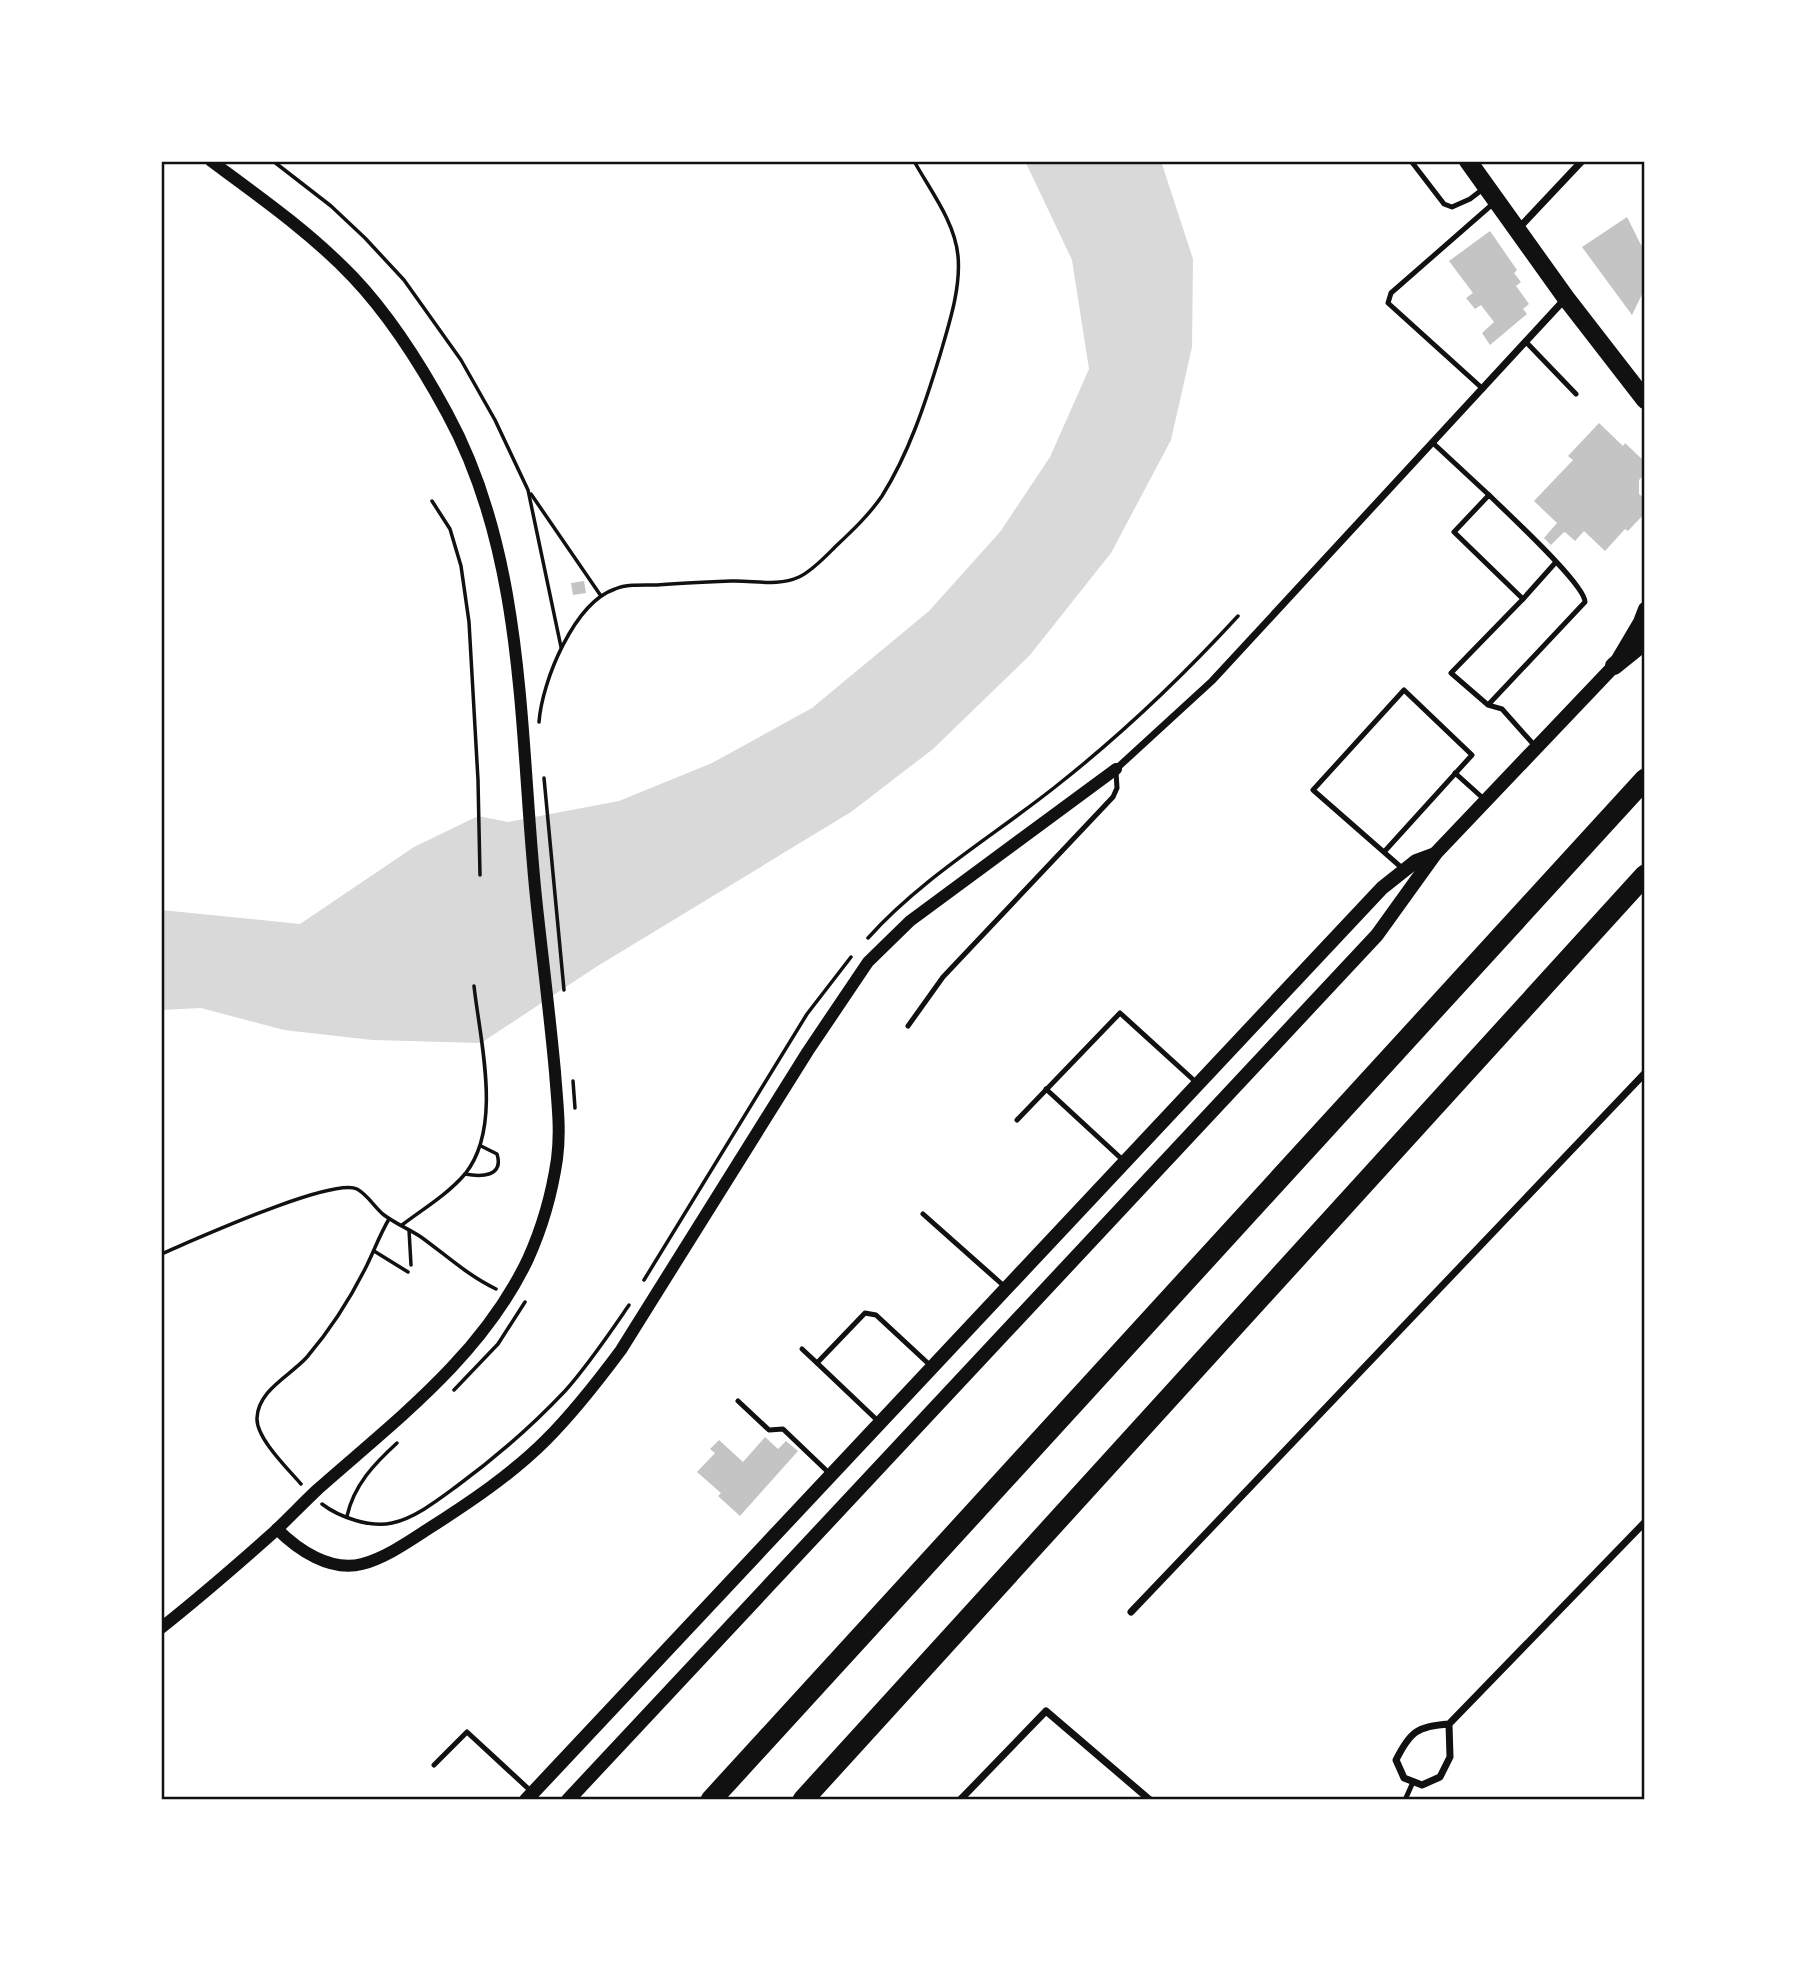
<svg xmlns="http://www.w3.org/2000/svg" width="1806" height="1961" font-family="'Golos Text',sans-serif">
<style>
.water{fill:#d9d9d9}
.building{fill:#c4c4c4}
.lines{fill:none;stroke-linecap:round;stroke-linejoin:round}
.path{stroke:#111;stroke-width:3.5}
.service{stroke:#111;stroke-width:5}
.minor{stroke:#111;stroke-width:7}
.tertiary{stroke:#111;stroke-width:12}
.secondary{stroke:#111;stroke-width:14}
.primary{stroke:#111;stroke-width:18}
.motorway{stroke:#111;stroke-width:21}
.neatline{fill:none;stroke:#111;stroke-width:2.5}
</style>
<rect width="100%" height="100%" fill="#fff"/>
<path class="water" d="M 1025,161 L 1161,161 L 1193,259 L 1192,347 L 1171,440 L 1111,553 L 1030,655 L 933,749 L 851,812 L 596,967 L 481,1043 L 372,1040 L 284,1030 L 201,1008 L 161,1010 L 161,910 L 300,924 L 414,847 L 478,816 L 508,822 L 619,801 L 712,763 L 812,708 L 929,611 L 1000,532 L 1050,457 L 1089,369 L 1072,260 Z"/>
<g class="building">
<path d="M 1627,217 L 1641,245 L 1645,247 L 1645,288 L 1632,315 L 1582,247 Z"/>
<path d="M 1490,231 L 1517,270 L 1514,273 L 1521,282 L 1516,286 L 1529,304 L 1523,309 L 1527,314 L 1490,345 L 1482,333 L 1494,322 L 1481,305 L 1475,309 L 1466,298 L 1473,293 L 1449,261 Z"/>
<path d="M 1599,423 L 1623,446 L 1625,443 L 1645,462 L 1645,474 L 1639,480 L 1639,494 L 1645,499 L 1645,513 L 1628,531 L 1625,529 L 1605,551 L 1584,531 L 1575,541 L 1565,532 L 1563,533 L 1551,545 L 1544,538 L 1557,523 L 1534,501 L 1573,460 L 1568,456 Z"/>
<path d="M 584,581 L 586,593 L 573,595 L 571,583 Z"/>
<path d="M 765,1437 L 778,1449 L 786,1441 L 798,1451 L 740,1516 L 718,1496 L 721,1493 L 697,1472 L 715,1453 L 710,1449 L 719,1440 L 743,1462 Z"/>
</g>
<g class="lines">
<g class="path">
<path d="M 273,161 L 331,206 L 365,238 L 404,280 L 461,360 L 495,420 L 528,490 L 561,647"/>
<path d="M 531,494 L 601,596"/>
<path d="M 432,501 L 450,529 L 461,566 L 469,622 L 478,780 L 480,875"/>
<path d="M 539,722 C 542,681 574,603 615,589 C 627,584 643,585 657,585 C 681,583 706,582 731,581 C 754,580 777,587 799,577 C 812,571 825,557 835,547 C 852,531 869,515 882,496 C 909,453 925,404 940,355 C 949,324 961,288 958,256 C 955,222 930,190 914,161"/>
<path d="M 544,778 L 564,990"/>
<path d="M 868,938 C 922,878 992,837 1055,787 C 1121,735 1181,678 1238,616"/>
<path d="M 573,1081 L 575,1108"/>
<path d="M 465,1174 C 481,1177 504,1177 497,1154 L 481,1146"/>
<path d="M 402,1225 C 423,1209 448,1194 465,1174 C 503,1127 480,1041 474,986"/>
<path d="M 409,1230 L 411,1265"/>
<path d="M 374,1251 L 408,1272"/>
<path d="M 161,1254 C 192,1241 332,1177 357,1189 C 368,1195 375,1208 384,1215 C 396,1224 409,1229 421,1237 C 446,1255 467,1275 496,1289"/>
<path d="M 644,1280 L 807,1014 L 851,957"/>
<path d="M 454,1390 L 498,1344 L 525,1302"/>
<path d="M 301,1484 C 288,1469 256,1438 257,1418 C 258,1390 290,1376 307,1357 C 330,1330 350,1299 366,1267 C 374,1251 380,1234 389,1219"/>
<path d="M 322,1504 C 339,1517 370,1528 392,1523 C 415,1518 438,1500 457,1486 C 495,1458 532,1426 565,1391 C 589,1364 609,1334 629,1305"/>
<path d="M 347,1516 C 354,1485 374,1464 397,1443"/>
</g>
<g class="service">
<path d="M 1411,161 L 1444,204 L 1452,207 L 1470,199 L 1483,189"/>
<path d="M 1526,342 L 1576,394"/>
<path d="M 1483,389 L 1388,303 L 1391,293 L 1495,202"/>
<path d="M 1433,443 L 1489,495"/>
<path d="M 1523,599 L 1556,562"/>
<path d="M 1488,705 L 1585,602 C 1585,584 1506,512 1489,495 L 1454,532 L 1523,599 L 1451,673 L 1488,705 L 1502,709 L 1535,746"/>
<path d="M 1455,773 L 1485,800"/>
<path d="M 1384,852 L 1472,755 L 1404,690 L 1313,790 L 1402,868"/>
<path d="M 908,1026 L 943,977 L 1113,797 L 1117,788 L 1116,772"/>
<path d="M 1046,1089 L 1125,1162"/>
<path d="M 1017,1120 L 1120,1013 L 1198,1084"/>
<path d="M 923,1214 L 1004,1286"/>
<path d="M 802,1349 L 817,1363"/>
<path d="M 738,1401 L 769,1430 L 783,1429 L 829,1473"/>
<path d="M 878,1421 L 817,1363 L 865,1313 L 876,1315 L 932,1367"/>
<path d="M 434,1765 L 467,1732 L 533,1793"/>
<path d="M 1405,1800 L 1413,1782"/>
</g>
<g class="minor">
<path d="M 1518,229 L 1582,161"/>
<path d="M 1116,769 L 1212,681 L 1565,299"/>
<path d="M 1131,1612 L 1645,1073"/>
<path d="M 1449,1724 L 1450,1757 L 1440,1777 L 1422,1785 L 1404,1778 L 1396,1760 C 1410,1732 1417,1726 1449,1724 L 1645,1522"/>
<path d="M 960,1800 L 1046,1711 L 1150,1800"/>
</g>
<g class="tertiary">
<path d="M 277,1529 C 298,1550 330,1572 362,1564 C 385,1558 408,1542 428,1529 C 469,1503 512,1474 546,1440 C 574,1412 598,1381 621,1350 L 808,1051 L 868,962 L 910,921 L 1116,769"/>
<path d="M 161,1628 C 200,1597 237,1565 274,1532 C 289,1518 303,1503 318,1489 C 396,1420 482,1356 528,1259 C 542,1228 552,1193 557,1159 C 561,1130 557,1100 555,1072 C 550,1017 543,962 537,907 C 519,743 528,561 447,413 C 421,365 390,316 353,277 C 311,233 260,197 211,161"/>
</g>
<g class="secondary">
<path d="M 526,1800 L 1382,888 L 1416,861 L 1435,854"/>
<path d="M 568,1800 L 1377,935 L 1436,853 L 1614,666 L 1640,622 L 1645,609"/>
</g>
<g class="primary">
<path d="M 1468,161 L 1566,298 L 1645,400"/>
<path d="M 1614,666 L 1645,641"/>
</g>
<g class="motorway">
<path d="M 711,1800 L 1645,779"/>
<path d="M 803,1800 L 1645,875"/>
</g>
</g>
<rect width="1806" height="1961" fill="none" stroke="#ffffff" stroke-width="326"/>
<rect x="163" y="163" width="1480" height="1635" class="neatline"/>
</svg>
